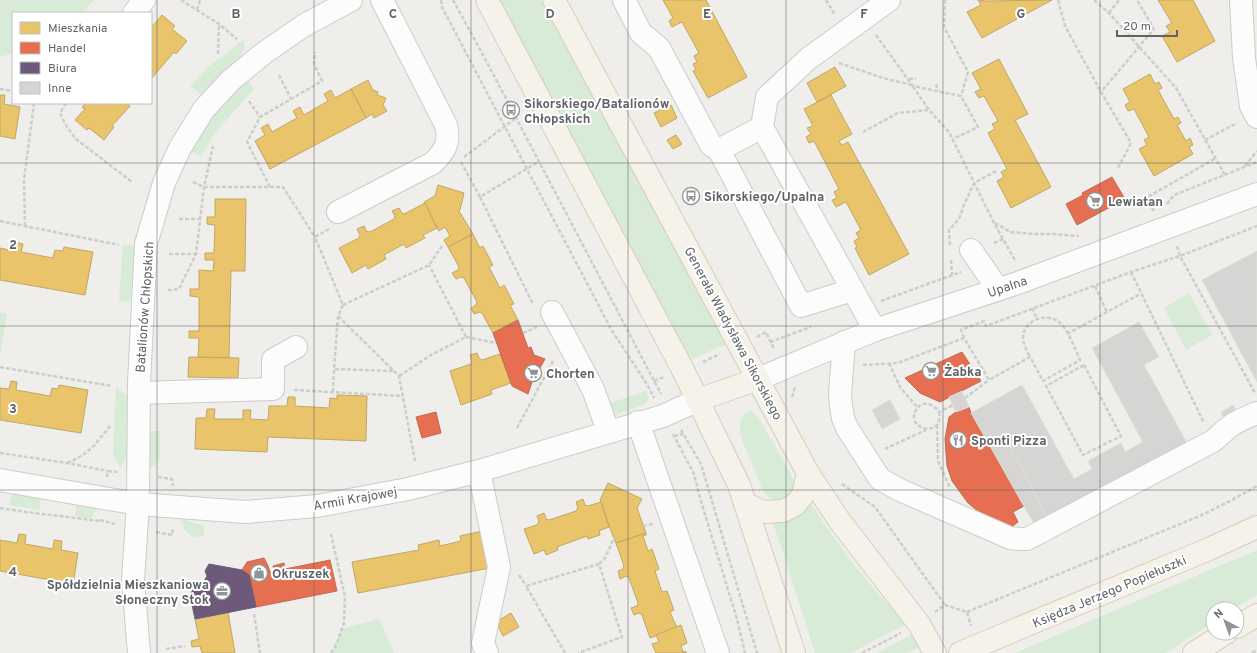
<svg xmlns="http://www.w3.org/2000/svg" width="1257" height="653" font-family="Overpass,sans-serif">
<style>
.green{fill:#d8ebd6}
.homes{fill:#e9c46a;stroke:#c0a769}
.shops{fill:#e76f51;stroke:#be6b58}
.offices{fill:#6d597a;stroke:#695c75}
.building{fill:#d6d5d3;stroke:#deddd9}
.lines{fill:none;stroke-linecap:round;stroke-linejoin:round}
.minor-casing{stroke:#cbcccc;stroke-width:24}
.major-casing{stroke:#d7ceb8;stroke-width:24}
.path{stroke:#cacfcc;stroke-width:2.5;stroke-dasharray:4 2;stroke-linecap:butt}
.minor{stroke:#fdfcfc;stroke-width:22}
.major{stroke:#f4f2e9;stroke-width:22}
.grid{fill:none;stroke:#5f6368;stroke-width:1;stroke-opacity:0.55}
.labels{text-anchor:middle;stroke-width:4;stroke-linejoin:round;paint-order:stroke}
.poi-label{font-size:13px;font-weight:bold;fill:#5f6368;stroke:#fff;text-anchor:start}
.street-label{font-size:13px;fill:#5f6368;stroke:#fff}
.grid-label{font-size:13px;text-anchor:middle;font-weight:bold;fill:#5f6368;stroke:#fff;stroke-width:4;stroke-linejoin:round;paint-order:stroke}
</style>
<rect width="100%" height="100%" fill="#efeeea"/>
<g class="green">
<path d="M 0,0 L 94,0 L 82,13 L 13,13 L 13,53 L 0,57 Z"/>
<path d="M 500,0 L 540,0 L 727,344 L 689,360 Z"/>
<path d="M 243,40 L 245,47 L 241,57 L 222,73 L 202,95 L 190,86 L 209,66 Z"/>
<path d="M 247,80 L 254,89 L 214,134 L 201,156 L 189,151 L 207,120 Z"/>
<path d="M 123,245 L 135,246 L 130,302 L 119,301 Z"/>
<path d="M 1189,293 L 1212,335 L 1186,350 L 1164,308 Z"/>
<path d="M 0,313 L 7,314 L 0,356 Z"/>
<path d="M 116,387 L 129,397 L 127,456 L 121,468 L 113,455 Z"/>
<path d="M 646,391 L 649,398 L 645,404 L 615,415 L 610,413 L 608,404 Z"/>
<path d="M 751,410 L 759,418 L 793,478 C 796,501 777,510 763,491 L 740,435 C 739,426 740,416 748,411 Z"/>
<path d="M 148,431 L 160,431 L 160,460 L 148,470 Z"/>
<path d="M 12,493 L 41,499 L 39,510 L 9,505 Z"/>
<path d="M 809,502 L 849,559 L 878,594 L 906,624 L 851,653 L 815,653 L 781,546 L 771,518 Z"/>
<path d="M 77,505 L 97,508 L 91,519 L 75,516 Z"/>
<path d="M 181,519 L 205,526 L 203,536 C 189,541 184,530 181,519 Z"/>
<path d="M 1257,550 L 1257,595 L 1233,609 L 1213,609 L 1213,622 L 1166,653 L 1015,653 Z"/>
<path d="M 379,619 L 394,653 L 331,653 L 342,629 Z"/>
<path d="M 913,634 L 920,647 L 907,653 L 877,653 Z"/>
</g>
<g class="homes">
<path d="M 663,0 L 706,0 L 747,77 L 708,98 L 693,71 L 696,70 L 693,64 L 697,62 L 694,56 L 699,53 L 682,22 L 672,27 L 669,21 L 673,18 Z"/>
<path d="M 978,0 L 987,1 L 1052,0 L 982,38 L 967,12 L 981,5 Z"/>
<path d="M 1158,0 L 1193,0 L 1215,41 L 1177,62 L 1162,36 L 1170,32 L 1166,26 L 1172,23 Z"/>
<path d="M 162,15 L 175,26 L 172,29 L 187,41 L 176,54 L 174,52 L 151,79 L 151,25 L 153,26 Z"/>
<path d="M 999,59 L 1028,114 L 1015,120 L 1051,187 L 1011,208 L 997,181 L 1004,177 L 1001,172 L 1007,169 L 988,133 L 995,129 L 992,124 L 998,121 L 984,96 L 979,98 L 975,92 L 981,89 L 972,73 Z"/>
<path d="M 835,67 L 846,86 L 817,102 L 807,83 Z"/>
<path d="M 1150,74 L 1155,84 L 1159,82 L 1162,88 L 1158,90 L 1174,119 L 1178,117 L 1181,123 L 1177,125 L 1186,141 L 1190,138 L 1193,145 L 1189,147 L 1193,154 L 1154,176 L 1139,149 L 1147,145 L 1144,140 L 1149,137 L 1134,109 L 1128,111 L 1125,105 L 1130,102 L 1123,89 Z"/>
<path d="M 368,80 L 373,90 L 378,92 L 377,95 L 386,98 L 383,105 L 387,111 L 374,118 L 372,114 L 366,118 L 351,89 Z"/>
<path d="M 351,89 L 366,118 L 270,169 L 255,141 L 265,135 L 261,128 L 268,124 L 272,132 L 297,118 L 293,111 L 300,107 L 304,115 L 328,101 L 324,94 L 331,90 L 335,98 Z"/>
<path d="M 0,95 L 5,95 L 4,104 L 20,107 L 15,139 L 0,136 Z"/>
<path d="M 831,95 L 852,134 L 839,141 L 842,145 L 848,142 L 909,254 L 869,275 L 855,248 L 857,247 L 854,241 L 859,238 L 856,233 L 861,230 L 846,202 L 836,207 L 832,200 L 837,198 L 834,192 L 839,189 L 814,141 L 809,143 L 806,137 L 811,134 L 807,128 L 813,126 L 804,109 Z"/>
<path d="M 86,103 L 127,103 L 130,106 L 112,126 L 114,127 L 104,140 L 89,128 L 87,130 L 75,120 L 85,109 L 82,107 Z"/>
<path d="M 671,105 L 677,118 L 661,127 L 654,113 Z"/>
<path d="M 676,135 L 682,144 L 673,149 L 667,140 Z"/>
<path d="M 438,185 L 464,193 L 460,210 L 459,211 L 473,234 L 448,247 L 444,240 L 450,236 L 445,227 L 439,231 L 424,202 L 435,196 Z"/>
<path d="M 215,199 L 246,199 L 245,271 L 231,271 L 229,358 L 198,357 L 199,338 L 189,338 L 189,331 L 199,331 L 199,297 L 190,296 L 190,289 L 199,289 L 199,270 L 213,271 L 214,260 L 205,260 L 205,253 L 214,253 L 215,225 L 207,224 L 207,217 L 215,217 Z"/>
<path d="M 425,203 L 437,228 L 423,235 L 425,238 L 406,248 L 404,244 L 384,255 L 386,259 L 368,269 L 366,265 L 352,273 L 339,248 L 359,238 L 360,235 L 357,229 L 364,226 L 366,231 L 370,232 L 394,219 L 395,216 L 392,211 L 399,208 L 402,213 L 404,214 Z"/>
<path d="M 473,234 L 480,248 L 483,246 L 493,265 L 489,267 L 500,288 L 504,285 L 514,304 L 510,305 L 518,320 L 493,333 L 482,313 L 480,312 L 474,314 L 471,308 L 476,305 L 477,302 L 464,278 L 461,277 L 456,279 L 452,273 L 458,270 L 459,267 L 448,247 Z"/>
<path d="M 15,242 L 23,244 L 21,252 L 53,258 L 55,250 L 63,251 L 64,247 L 93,252 L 85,295 L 0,280 L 0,248 L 14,251 Z"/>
<path d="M 477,353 L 479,358 L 482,360 L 500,354 L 511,383 L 491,390 L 492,394 L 461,405 L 450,371 L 471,364 L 472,361 L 470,355 Z"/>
<path d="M 189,357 L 239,358 L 238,378 L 188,377 Z"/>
<path d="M 11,381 L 17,382 L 16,390 L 50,396 L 52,388 L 58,389 L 59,385 L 88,390 L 81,433 L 0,420 L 0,388 L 9,389 Z"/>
<path d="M 337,395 L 367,396 L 366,441 L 268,437 L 267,452 L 195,449 L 196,418 L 206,418 L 207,409 L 215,409 L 214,419 L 243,419 L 243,410 L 251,410 L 250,419 L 268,420 L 269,406 L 287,406 L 288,397 L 295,397 L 295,406 L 329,408 L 330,398 L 337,399 Z"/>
<path d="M 608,483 L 642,499 L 637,508 L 646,533 L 616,543 L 611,531 L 600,500 Z"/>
<path d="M 583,499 L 585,505 L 588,506 L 601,502 L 609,527 L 599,531 L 600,535 L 588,539 L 587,536 L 557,547 L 558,550 L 546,555 L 544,550 L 534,554 L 524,529 L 537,525 L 539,521 L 537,516 L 544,513 L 546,519 L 549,520 L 576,511 L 578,508 L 576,502 Z"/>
<path d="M 483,531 L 490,568 L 358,593 L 352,562 L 419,550 L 418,545 L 439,540 L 440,546 L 461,541 L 460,536 Z"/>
<path d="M 646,533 L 646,535 L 643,536 L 648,551 L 652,549 L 659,569 L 655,571 L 662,592 L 667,591 L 674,610 L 670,612 L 677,628 L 650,638 L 642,615 L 639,613 L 634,615 L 631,608 L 637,606 L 638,603 L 629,578 L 626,576 L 620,579 L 618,571 L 623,569 L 624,566 L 616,543 Z"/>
<path d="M 19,534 L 26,535 L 25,544 L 53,549 L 54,540 L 62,541 L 61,550 L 78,553 L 73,584 L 0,571 L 0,540 L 17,543 Z"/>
<path d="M 228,612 L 235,653 L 202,653 L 200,646 L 192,647 L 191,641 L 199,639 L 195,619 Z"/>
<path d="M 511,613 L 519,627 L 503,636 L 496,622 Z"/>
<path d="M 681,625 L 687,643 L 681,646 L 683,652 L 685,651 L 687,653 L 656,653 L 652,644 L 659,642 L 656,635 Z"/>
</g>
<g class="shops">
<path d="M 1112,177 L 1125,199 L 1077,225 L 1066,204 L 1083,195 L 1082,193 Z"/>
<path d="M 518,320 L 528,348 L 531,347 L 534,355 L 545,359 L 532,382 L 528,394 L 512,386 L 493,333 Z"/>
<path d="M 962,352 L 981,381 L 940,402 L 920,393 L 905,378 Z"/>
<path d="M 969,407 L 971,413 L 1024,506 L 1013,512 L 1018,522 L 1010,528 L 984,516 L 968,503 L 952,481 L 947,466 L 945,439 L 949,417 L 956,412 Z"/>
<path d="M 436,412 L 441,433 L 422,438 L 416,417 Z"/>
<path d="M 264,558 L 268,566 L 270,572 L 274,571 L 273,566 L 284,563 L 285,569 L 330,560 L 337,591 L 256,607 L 249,575 L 242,570 L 247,562 Z"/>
</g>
<path class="offices" d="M 209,564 L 242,570 L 249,575 L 256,607 L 195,619 L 190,595 L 194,588 L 203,583 L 207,576 L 205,571 Z"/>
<g class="building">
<path d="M 1257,251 L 1257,382 L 1202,280 Z"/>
<path d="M 1139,322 L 1159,357 L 1144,365 L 1188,445 L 1051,525 L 1005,437 L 990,446 L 971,413 L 1022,385 L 1074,479 L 1092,469 L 1088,461 L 1121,443 L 1125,452 L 1143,442 L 1092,348 Z"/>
<path d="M 962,391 L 969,407 L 956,412 L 949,397 Z"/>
<path d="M 890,400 L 900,419 L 882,429 L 872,410 Z"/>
<path d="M 1233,405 L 1237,413 L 1225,420 L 1221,412 Z"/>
<path d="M 1005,437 L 1051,525 L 1035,523 L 1031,519 L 990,446 Z"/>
</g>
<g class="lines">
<g class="minor-casing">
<g id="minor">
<path d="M 624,0 L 641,33 L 659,48 L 711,145 L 719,150 L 762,127"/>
<path d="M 1241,0 L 1244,58 L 1251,106 L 1257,117"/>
<path d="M 134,13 L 144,0"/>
<path d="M 719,150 L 801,306 L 852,290"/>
<path d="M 338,212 L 433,163 C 446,150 450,142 446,125 L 382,0"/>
<path d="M 971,250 L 998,289"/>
<path d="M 552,312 L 593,389 L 608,431"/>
<path d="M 875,330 L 762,127 L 767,97 L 808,59 L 889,0"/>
<path d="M 844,342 L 840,394 L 841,406 L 843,418 L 847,428 L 880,479 L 900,490 L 1010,538 L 1019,539 L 1027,539 L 1213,441 C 1219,437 1222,432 1228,428 C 1236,421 1247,417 1257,413"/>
<path d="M 758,379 L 875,330 L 1015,284 L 1257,194"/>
<path d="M 139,393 L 273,389 L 273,360 L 296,347"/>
<path d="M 638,422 L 718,653"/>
<path d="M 479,471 L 499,567 L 483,643 L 487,653"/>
<path d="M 0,480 L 138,504 L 246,512 L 317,506 L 408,489 L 479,471 L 663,416 L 698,400"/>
<path d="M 139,653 L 133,580 L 138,504 L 139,383 L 146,244 L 164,183 L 180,148 L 204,109 L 231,80 L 264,53 L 303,26 L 351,0"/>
</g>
</g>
<g class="major-casing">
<g id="major">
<path d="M 487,0 L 683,370 L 739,485 L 794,653"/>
<path d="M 554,0 L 808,473 L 839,520 L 919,624 L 935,653"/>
<path d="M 698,400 L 758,379"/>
<path d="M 745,504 L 764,512 L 783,511 L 795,505 L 803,495 L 808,473"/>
<path d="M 1237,627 L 1257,615"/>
<path d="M 960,653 L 1209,549 L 1257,527"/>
<path d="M 1194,653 L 1226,633"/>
</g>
</g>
<g class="path">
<path d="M 181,0 L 219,24 L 237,39"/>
<path d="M 441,0 L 442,7 L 611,329 L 648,386 L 654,398"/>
<path d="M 453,0 L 481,51 L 661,394"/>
<path d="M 826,0 L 835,15"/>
<path d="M 945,0 L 944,27 L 968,72 L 961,96"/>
<path d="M 1058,0 L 1065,26 L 1101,92"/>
<path d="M 1094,0 L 1109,13 L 1176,88 L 1225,175"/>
<path d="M 197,10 L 200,0"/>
<path d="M 1109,13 L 1119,0"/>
<path d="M 876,35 L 912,85 L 922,88 L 961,96 L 978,127 L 953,139"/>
<path d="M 218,54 L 219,24"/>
<path d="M 839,63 L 883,78 L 912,85 L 929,110 L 949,132 L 994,223 L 1016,262"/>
<path d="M 279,75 L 291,99"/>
<path d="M 909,79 L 916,78"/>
<path d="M 936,84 L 938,91"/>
<path d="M 0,89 L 13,91"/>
<path d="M 249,101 L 260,117"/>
<path d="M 66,103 L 60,113 L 67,127 L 76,139 L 132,182"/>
<path d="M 863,132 L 898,113 L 929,110"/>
<path d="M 1205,140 L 1237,123"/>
<path d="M 464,157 L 516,118"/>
<path d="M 461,162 L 480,197 L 538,162"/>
<path d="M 1245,166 L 1257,151"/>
<path d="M 1118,168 L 1131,143 L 1101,92 L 1154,29 L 1137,0"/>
<path d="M 193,182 L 204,187 L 283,187 L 315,237"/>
<path d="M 270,187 L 247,142 L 260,117 L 322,81 L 314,64 L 315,52"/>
<path d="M 480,197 L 533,304"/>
<path d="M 1167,204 L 1174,195 L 1257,162"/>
<path d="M 1154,211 L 1146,198 L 1216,158"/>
<path d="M 179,219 L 200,219"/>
<path d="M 0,221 L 119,245"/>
<path d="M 995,223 L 1010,232 L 1033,234 L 1052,234 L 1079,236"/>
<path d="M 25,226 L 24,180 L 34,103"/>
<path d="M 329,229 L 315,237 L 343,305 L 338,316 L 399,376 L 415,461"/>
<path d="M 994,243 L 1003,239"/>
<path d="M 950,245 L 949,230 L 959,219 L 964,205 L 974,183 L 998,170"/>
<path d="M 1177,246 L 1180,256 L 1255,393"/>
<path d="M 169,254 L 196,254"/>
<path d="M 951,260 L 952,275"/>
<path d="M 1131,272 L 1204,423"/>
<path d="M 1095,286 L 1107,312"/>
<path d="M 168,290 L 179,289 L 196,254 L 204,187 L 213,146"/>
<path d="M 881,301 L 961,272"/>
<path d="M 343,305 L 429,265 L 442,246"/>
<path d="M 1032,308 L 1037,319"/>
<path d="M 338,316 L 334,369 L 394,371"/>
<path d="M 523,333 L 537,327"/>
<path d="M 1067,334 L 1140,294"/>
<path d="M 466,337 L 496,343"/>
<path d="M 757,337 L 766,332 L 774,349"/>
<path d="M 964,338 L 961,330 L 984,321 L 986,326 L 1131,272 L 1180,256 L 1257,226"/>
<path d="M 770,342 L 811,327"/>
<path d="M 703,362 L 720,354"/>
<path d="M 889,363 L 900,387 L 918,408"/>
<path d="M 863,365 L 898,363 L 964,338 L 989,380 L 1030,357 L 1043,381 L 1080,360 C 1075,349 1068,329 1059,322 C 1046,312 1024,320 1023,337 C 1023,344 1027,351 1030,357"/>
<path d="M 1084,365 L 1121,436 L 1083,455 L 1046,386 Z"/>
<path d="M 0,367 L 112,386"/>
<path d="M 399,376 L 431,355 L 466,337 L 429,265"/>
<path d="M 654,381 L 664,377"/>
<path d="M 294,390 L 403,396"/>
<path d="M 333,392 L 334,369"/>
<path d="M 792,397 L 795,387"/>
<path d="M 965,398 L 989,380"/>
<path d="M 939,412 C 944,439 905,430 916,410 C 922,399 934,404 939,412 L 953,405"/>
<path d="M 937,425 L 938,461 L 950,488"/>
<path d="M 517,428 L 554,359"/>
<path d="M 681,430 L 701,464 L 757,653"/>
<path d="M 673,434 L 694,474 L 700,498 L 737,619 L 745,653"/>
<path d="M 674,436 L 683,434"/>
<path d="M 885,449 L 926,430"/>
<path d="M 0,453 L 67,463 L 108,471"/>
<path d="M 67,463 C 91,453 95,444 111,425"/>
<path d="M 107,477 L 108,471 L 117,472"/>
<path d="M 158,477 L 172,479 L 173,486"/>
<path d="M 842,484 L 875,507 L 945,605"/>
<path d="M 0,508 L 26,512 L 100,521"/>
<path d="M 100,520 L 115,524"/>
<path d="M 643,526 L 653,524"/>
<path d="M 156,532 L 172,535 L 173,527"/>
<path d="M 599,564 L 605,558 L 614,538"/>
<path d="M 519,575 L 526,586"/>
<path d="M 935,612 L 945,605 L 967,612 L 971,626"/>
<path d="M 967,612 L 1202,515 L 1232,500 L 1257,486"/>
<path d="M 254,614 L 260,653"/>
<path d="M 166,649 L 185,646"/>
<path d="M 331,653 L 337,643 L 344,623 L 345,597 L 331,534"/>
<path d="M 565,653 L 526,586 L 599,564 L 622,637 L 578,653"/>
<path d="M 862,653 L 901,633"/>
<path d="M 1252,653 L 1257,650"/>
</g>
<use href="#minor" class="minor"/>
<use href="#major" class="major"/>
</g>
<path class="grid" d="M 157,0 L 157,653M 314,0 L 314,653M 471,0 L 471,653M 628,0 L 628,653M 786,0 L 786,653M 943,0 L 943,653M 1100,0 L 1100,653M 0,163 L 1257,163M 0,326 L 1257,326M 0,490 L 1257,490"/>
<defs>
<g id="bus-ring" transform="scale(0.9)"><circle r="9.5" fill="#fff" stroke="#919496" stroke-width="1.5"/><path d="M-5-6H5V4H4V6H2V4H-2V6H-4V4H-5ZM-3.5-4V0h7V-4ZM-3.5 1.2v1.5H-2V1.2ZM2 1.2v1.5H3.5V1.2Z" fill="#919496"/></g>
<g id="supermarket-ring" transform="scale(0.9)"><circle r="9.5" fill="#fff" stroke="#919496" stroke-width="1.5"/><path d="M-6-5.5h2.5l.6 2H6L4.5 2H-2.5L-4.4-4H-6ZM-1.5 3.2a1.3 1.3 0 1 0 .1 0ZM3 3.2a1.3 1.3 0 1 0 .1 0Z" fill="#919496"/></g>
<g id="restaurant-ring" transform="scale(0.9)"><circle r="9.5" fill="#fff" stroke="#919496" stroke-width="1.5"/><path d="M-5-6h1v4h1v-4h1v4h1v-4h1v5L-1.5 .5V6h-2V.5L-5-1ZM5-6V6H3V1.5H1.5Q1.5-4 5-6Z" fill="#919496"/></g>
<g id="shop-ring" transform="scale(0.9)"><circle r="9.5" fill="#fff" stroke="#919496" stroke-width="1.5"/><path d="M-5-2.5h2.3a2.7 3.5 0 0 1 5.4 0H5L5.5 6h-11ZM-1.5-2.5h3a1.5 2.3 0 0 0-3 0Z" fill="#919496"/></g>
<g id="office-ring" transform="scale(0.9)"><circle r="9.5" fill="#fff" stroke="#919496" stroke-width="1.5"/><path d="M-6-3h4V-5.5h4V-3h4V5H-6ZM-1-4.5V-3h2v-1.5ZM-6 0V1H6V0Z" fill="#919496"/></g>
</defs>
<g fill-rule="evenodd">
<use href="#bus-ring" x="511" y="110"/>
<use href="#bus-ring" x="691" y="196"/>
<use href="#supermarket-ring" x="1095" y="201"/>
<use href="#supermarket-ring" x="931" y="371"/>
<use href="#supermarket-ring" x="533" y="373"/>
<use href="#restaurant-ring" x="958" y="440"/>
<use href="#shop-ring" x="259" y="573"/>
<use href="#office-ring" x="222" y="591"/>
</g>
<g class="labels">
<g class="poi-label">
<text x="524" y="108">Sikorskiego/Batalionów<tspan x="524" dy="15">Chłopskich</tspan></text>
<text x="704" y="201">Sikorskiego/Upalna</text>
<text x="1108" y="206">Lewiatan</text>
<text x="944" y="376">Żabka</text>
<text x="546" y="378">Chorten</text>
<text x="971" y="445">Sponti Pizza</text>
<text x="272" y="578">Okruszek</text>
<text x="209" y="589" text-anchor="end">Spółdzielnia Mieszkaniowa<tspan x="209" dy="15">Słoneczny Stok</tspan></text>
</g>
<g class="street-label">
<text transform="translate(1007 286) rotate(-19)" y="5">Upalna</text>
<text transform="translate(144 307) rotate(-86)" y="5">Batalionów Chłopskich</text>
<text transform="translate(734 333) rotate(62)" y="5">Generała Władysława Sikorskiego</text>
<text transform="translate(355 498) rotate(-10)" y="5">Armii Krajowej</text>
<text transform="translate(1109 591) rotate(-23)" y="5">Księdza Jerzego Popiełuszki</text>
</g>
</g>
<g class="grid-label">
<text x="236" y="18">B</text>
<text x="393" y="18">C</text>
<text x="550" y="18">D</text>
<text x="707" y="18">E</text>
<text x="864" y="18">F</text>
<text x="1021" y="18">G</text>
<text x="13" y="249">2</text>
<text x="13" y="413">3</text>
<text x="13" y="576">4</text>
</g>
<rect x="12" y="12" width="140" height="92" fill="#ffffff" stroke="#bfc1c3"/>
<rect x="20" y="22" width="20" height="12" fill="#e9c46a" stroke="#bfc1c3"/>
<text x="48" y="32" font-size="12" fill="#5f6368">Mieszkania</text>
<rect x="20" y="42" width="20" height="12" fill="#e76f51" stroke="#bfc1c3"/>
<text x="48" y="52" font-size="12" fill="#5f6368">Handel</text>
<rect x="20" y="62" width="20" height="12" fill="#6d597a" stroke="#bfc1c3"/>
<text x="48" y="72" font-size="12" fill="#5f6368">Biura</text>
<rect x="20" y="82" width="20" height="12" fill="#d6d5d3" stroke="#bfc1c3"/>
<text x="48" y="92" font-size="12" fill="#5f6368">Inne</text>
<g transform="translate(1225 621) rotate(319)"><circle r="19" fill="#ffffff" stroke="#bfc1c3"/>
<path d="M0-3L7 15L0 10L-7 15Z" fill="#919496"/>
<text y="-6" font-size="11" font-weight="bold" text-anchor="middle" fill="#5f6368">N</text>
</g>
<path d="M1117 30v6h60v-6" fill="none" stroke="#5f6368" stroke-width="2"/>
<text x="1123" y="30" font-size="12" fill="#5f6368" stroke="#ffffff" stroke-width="3" paint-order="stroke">20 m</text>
</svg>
